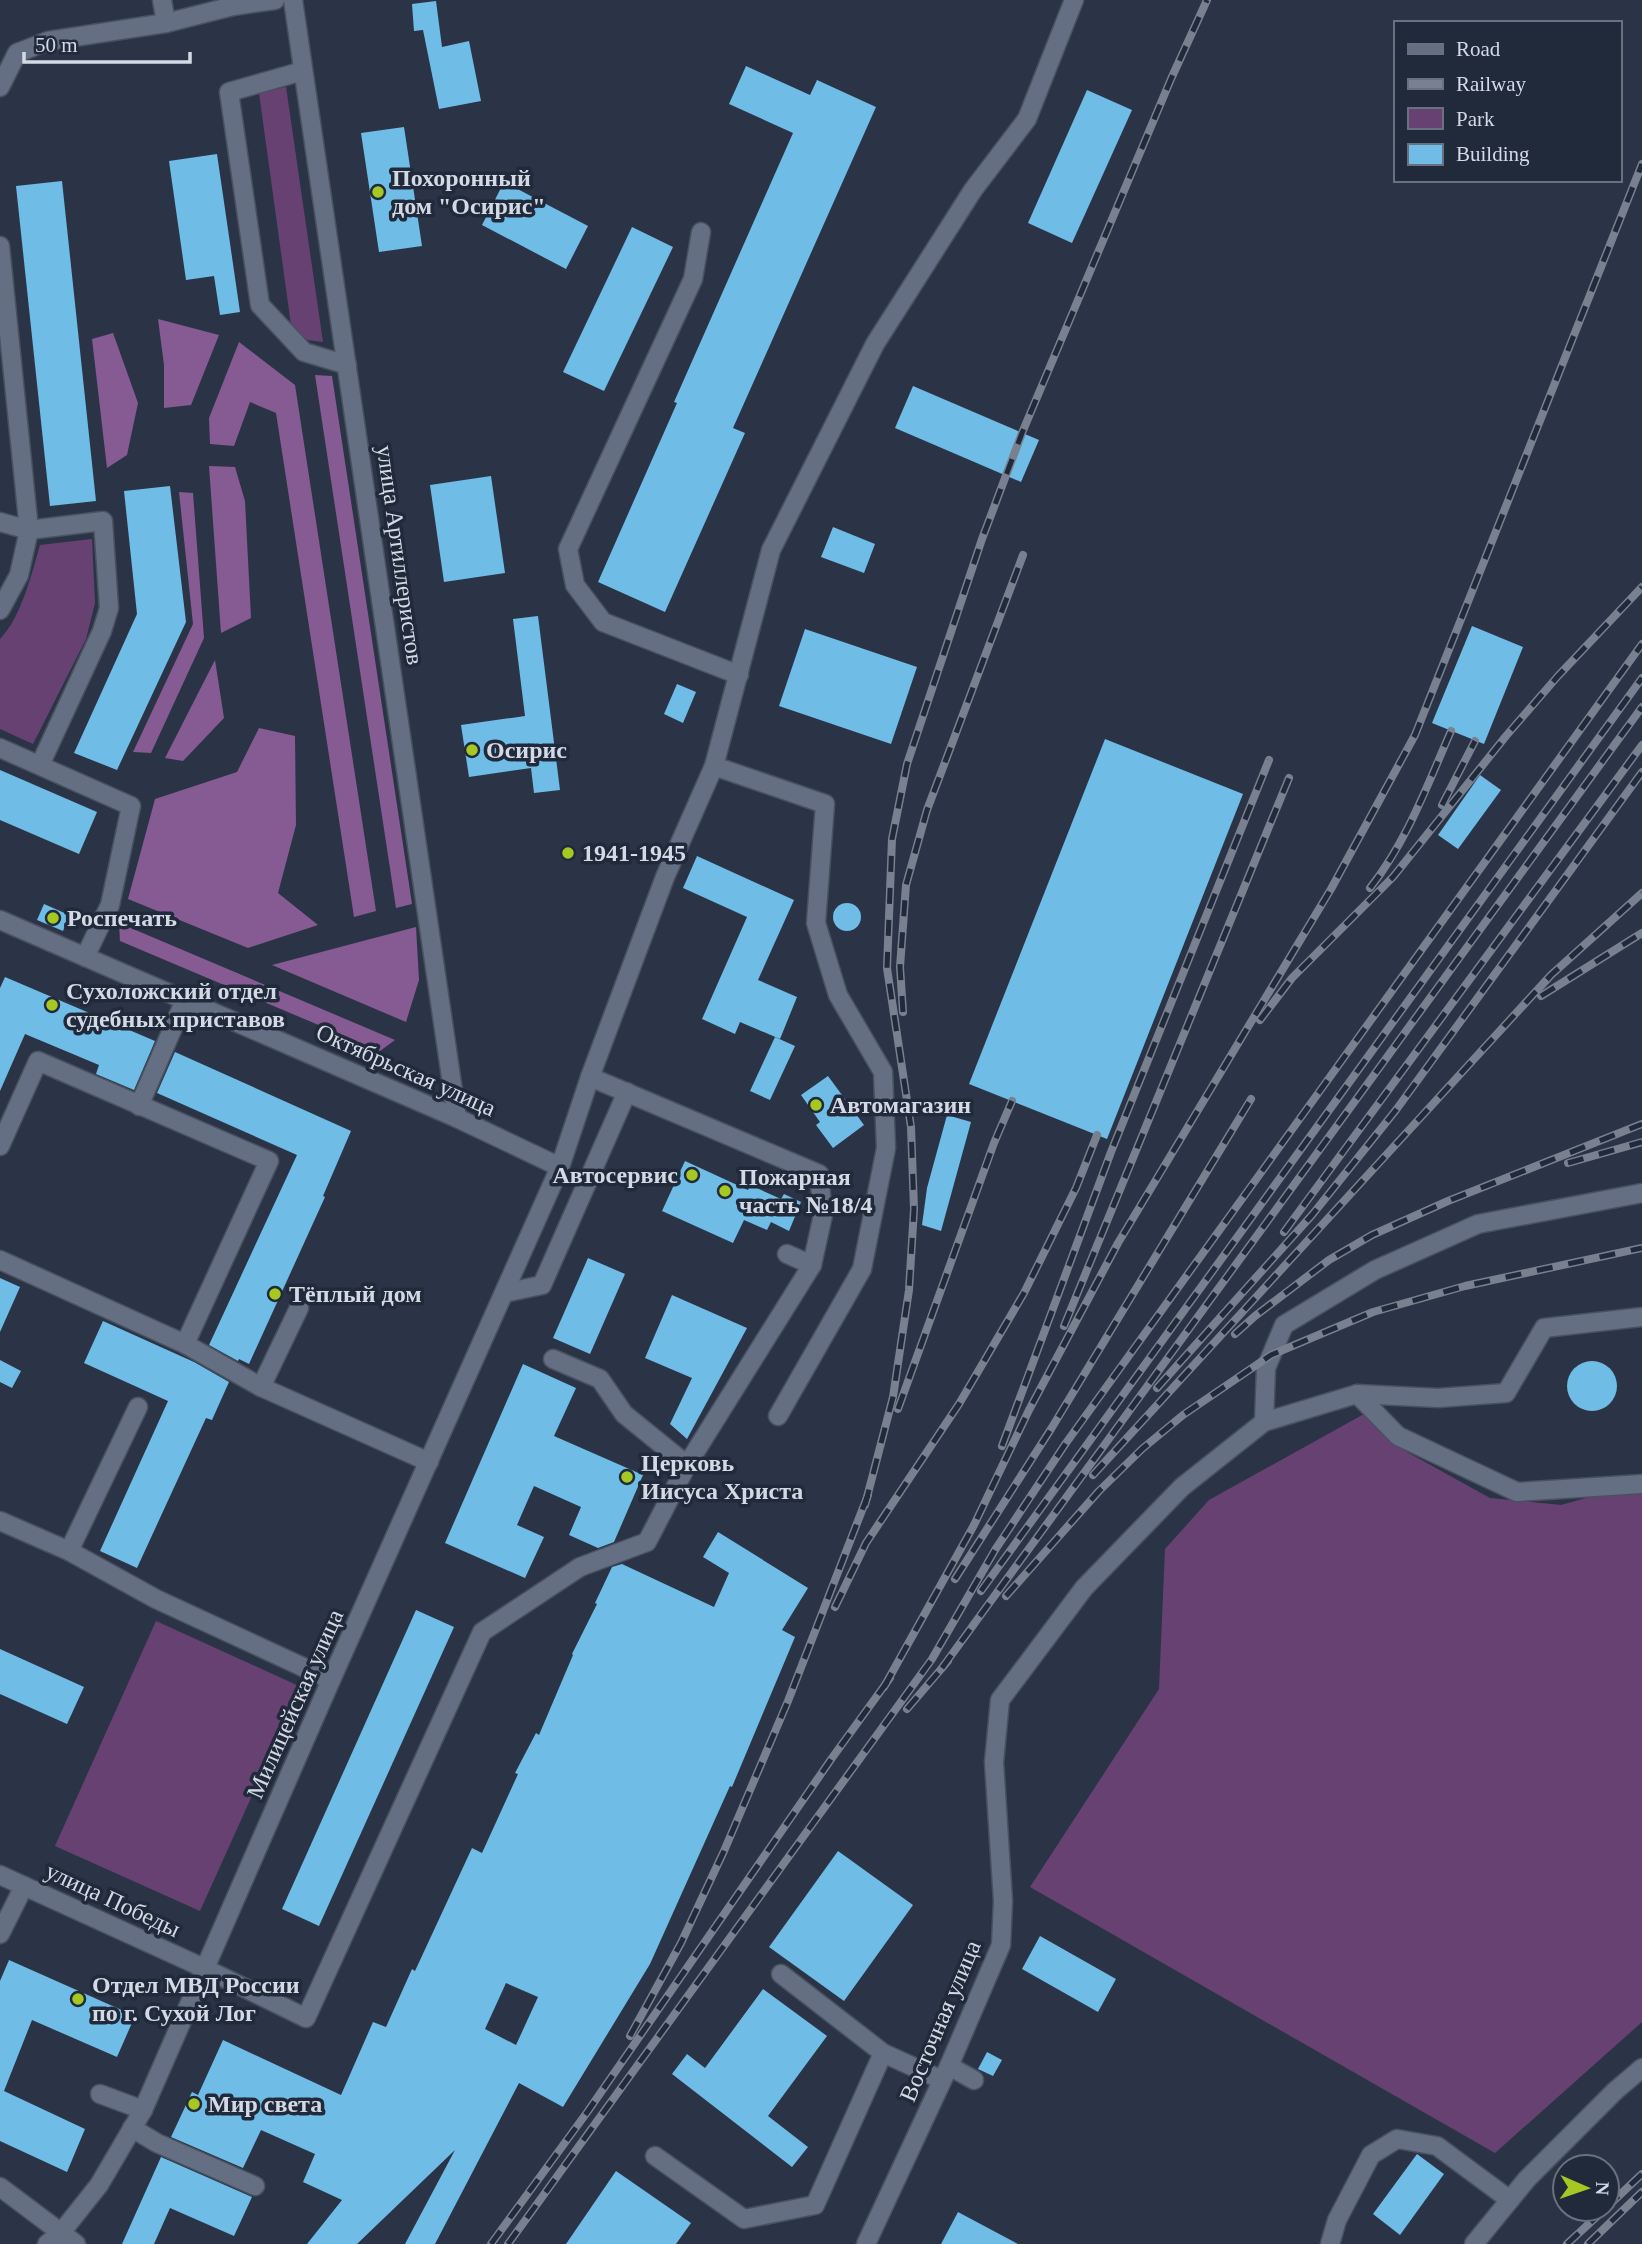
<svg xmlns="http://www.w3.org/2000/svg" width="1642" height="2244" font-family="'Times New Roman',serif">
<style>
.green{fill:#684173}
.forest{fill:#865a92}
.building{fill:#6fbce7;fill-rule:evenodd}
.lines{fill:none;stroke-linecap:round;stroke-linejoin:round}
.minor-casing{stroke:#495160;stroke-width:21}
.minor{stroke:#646f83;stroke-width:18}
.rail-casing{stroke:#798190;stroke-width:8}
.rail{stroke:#212a3b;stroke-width:5;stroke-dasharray:16;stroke-linecap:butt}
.poi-dot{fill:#a6c822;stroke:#212a3b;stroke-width:2.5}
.labels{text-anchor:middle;stroke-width:7;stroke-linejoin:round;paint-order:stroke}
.poi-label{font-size:24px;font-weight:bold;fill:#d4dae5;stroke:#212a3b;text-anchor:start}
.street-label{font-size:24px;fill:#d4dae5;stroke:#212a3b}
</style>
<rect width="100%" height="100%" fill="#2b3446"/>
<g class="green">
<path d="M 286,87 L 323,342 L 307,340 L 291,325 L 259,93 Z"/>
<path d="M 92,539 L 95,603 L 86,639 L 33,744 L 0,729 L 0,639 C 21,618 32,573 40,545 Z"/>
<path d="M 1364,1414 L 1407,1452 L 1490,1498 L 1561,1505 L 1593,1496 L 1642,1492 L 1642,2022 L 1495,2153 L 1030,1887 L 1159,1689 L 1165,1549 L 1209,1500 Z"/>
<path d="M 156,1621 L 301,1687 L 200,1911 L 55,1846 Z"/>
</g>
<g class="forest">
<path d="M 158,319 L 219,335 L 191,405 L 164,408 L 164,365 Z"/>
<path d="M 113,333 L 138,403 L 127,455 L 107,468 L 92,339 Z"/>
<path d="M 239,342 L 295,385 L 376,911 L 354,917 L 276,413 L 250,402 L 234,446 L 210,444 L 209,418 Z"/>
<path d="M 315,375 L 332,376 L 412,904 L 396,908 Z"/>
<path d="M 209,466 L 235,467 L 245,501 L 251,618 L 221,633 Z"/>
<path d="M 179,492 L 193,493 L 204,638 L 151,753 L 133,752 L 193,624 Z"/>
<path d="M 215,660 L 224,718 L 183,761 L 165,758 Z"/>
<path d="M 259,728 L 295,736 L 296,825 L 278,893 L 318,925 L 248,948 L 128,899 L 155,799 L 237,772 Z"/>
<path d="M 119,923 L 395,1040 L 380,1051 L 120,941 Z"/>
<path d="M 416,927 L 419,980 L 406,1022 L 272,965 Z"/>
</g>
<g class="building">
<path d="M 436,1 L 442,47 L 469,41 L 481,101 L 439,109 L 423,30 L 414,31 L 412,4 Z"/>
<path d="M 746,66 L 810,95 L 817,80 L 876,107 L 733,428 L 745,433 L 665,612 L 598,582 L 677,403 L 674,402 L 793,133 L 729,104 Z"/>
<path d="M 1087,90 L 1132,110 L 1072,243 L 1028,223 Z"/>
<path d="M 404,127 L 422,246 L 379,252 L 361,133 Z"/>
<path d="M 217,154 L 240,312 L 220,315 L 214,276 L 186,280 L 169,161 Z"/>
<path d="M 62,181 L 96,501 L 50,506 L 16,186 Z"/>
<path d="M 504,182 L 588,226 L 566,269 L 482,225 Z"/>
<path d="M 632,227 L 673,247 L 604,391 L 563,372 Z"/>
<path d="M 913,386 L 1039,440 L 1021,482 L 895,428 Z"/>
<path d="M 491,476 L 505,573 L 444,582 L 430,485 Z"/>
<path d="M 170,486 L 186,622 L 117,770 L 74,753 L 137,614 L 124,491 Z"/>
<path d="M 833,527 L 875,544 L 864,573 L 821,557 Z"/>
<path d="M 538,616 L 560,790 L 534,793 L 531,768 L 469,777 L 461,725 L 525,716 L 513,619 Z"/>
<path d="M 1472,626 L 1523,647 L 1484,744 L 1432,723 Z"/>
<path d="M 805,629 L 917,667 L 891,744 L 779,706 Z"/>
<path d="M 677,684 L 696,692 L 683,723 L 664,714 Z"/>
<path d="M 1105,739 L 1243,794 L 1107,1139 L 969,1084 Z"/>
<path d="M 0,770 L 97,812 L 79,854 L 0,820 Z"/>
<path d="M 1480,775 L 1501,790 L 1458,849 L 1438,835 Z"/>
<path d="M 697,856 L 794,900 L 758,980 L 797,997 L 780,1039 L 740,1022 L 735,1034 L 702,1019 L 747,917 L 683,888 Z"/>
<circle cx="847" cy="917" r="14"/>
<path d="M 44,904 L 69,915 L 63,931 L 37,920 Z"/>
<path d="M 5,977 L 155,1041 L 134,1090 L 96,1074 L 99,1065 L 25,1034 L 0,1091 L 0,988 Z"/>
<path d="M 775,1037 L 795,1046 L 770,1100 L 750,1091 Z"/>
<path d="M 175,1052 L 351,1131 L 323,1196 L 325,1197 L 249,1364 L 239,1359 L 238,1361 L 209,1345 L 297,1155 L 157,1093 Z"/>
<path d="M 828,1076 L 864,1125 L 833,1148 L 816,1125 L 820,1122 L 801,1095 Z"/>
<path d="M 947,1115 L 971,1122 L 941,1231 L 922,1225 L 927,1188 Z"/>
<path d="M 685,1161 L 748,1190 L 750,1185 L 781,1199 L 784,1194 L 801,1202 L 789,1231 L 771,1222 L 767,1230 L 744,1220 L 733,1243 L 662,1211 Z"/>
<path d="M 588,1258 L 625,1274 L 590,1354 L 553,1338 Z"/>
<path d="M 0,1278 L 20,1287 L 0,1332 Z"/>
<path d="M 672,1295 L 747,1328 L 687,1439 L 670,1424 L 692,1378 L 645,1358 Z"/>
<path d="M 103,1321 L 194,1362 L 229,1382 L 212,1420 L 206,1418 L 137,1568 L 100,1551 L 168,1401 L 84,1363 Z"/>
<path d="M 0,1360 L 21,1371 L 12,1388 L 0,1382 Z"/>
<circle cx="1592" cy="1386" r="25"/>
<path d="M 523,1364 L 576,1388 L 554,1436 L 643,1475 L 614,1542 L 598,1548 L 569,1535 L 581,1507 L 534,1486 L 517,1525 L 544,1537 L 525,1578 L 445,1543 Z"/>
<path d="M 718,1532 L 808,1588 L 782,1630 L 795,1637 L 732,1787 L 730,1786 L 650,1964 L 563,2107 L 519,2083 L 435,2244 L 405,2244 L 455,2150 L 357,2244 L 307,2244 L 342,2200 L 303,2182 L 315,2154 L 261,2130 L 243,2168 L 171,2137 L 192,2092 L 198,2095 L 223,2040 L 341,2095 L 373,2022 L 386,2027 L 412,1969 L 415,1971 L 472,1848 L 482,1853 L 518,1774 L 515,1773 L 536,1733 L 539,1735 L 573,1655 L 572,1654 L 597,1604 L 595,1603 L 612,1567 L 622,1564 L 714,1607 L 729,1573 L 703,1557 ZM 506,1983 L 538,1997 L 516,2045 L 485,2029 Z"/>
<path d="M 416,1610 L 454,1627 L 319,1926 L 282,1909 Z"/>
<path d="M 0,1649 L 84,1687 L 67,1724 L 0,1694 Z"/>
<path d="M 838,1851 L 913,1905 L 844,2001 L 769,1947 Z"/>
<path d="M 1040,1936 L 1116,1979 L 1098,2012 L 1022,1969 Z"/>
<path d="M 9,1960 L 135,2016 L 117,2057 L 32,2020 L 4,2091 L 85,2129 L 67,2172 L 0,2141 L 0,1981 Z"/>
<path d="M 763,1989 L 827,2036 L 768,2116 L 808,2147 L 792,2167 L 672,2074 L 687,2054 L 705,2068 Z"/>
<path d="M 987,2052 L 1002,2060 L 993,2076 L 978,2069 Z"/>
<path d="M 1417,2154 L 1444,2174 L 1400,2235 L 1373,2214 Z"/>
<path d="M 161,2157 L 252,2197 L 234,2236 L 170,2208 L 154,2244 L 122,2244 Z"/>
<path d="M 616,2171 L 691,2223 L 676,2244 L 566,2244 Z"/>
<path d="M 958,2212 L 1018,2244 L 941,2244 Z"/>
</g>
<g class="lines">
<g class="minor-casing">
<g id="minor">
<path d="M 162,0 L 166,23"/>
<path d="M 293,0 L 457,1118"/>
<path d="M 303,71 L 229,92 L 260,305 L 304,352 L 347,365"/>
<path d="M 0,87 L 17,53 L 48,41 L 166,23 L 233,6 L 275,0"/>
<path d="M 701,232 L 693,279 L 568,549 L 575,585 L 603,622 L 739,675"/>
<path d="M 0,246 L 29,530 L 103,521 L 109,608 L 102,631 L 40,765"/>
<path d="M 0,522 L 29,530 L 19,575 L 0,610"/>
<path d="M 0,748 L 131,806 L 110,905 L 85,957"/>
<path d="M 714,766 L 825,804 L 816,923 L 838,995 L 883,1072 L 886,1148 L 862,1269 L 778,1416"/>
<path d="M 0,920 L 457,1118 L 560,1167"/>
<path d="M 139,1106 L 185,1000"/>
<path d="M 0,1146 L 38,1061 L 269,1161 L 185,1344"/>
<path d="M 787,1254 L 812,1265"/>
<path d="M 0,1260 L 185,1344 L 261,1387 L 429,1462"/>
<path d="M 504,1293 L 542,1285 L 627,1092"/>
<path d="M 553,1359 L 600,1379 L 624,1414 L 687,1465"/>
<path d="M 261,1387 L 299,1308"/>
<path d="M 1357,1394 L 1438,1398 L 1506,1393 L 1544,1328 L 1642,1317"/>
<path d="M 1264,1422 L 1266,1368 L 1284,1325 L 1375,1270 L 1478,1224 L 1642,1193"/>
<path d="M 0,1521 L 69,1551 L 156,1599 L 331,1680"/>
<path d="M 69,1551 L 138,1407"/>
<path d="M 0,1875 L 206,1969 L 306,2018 L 482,1632 L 580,1567 L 647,1542 L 687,1465 L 812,1265 L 823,1215 L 819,1174 L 590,1077"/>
<path d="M 0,1934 L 24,1886"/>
<path d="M 781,1974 L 883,2053 L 942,2080"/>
<path d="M 949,2066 L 974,2080"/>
<path d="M 100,2094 L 143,2110"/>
<path d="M 132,2128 L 157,2143 L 255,2186"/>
<path d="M 655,2156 L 744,2219 L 815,2205 L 883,2053"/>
<path d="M 0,2187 L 76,2244"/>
<path d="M 47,2244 L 60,2234 L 99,2185 L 143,2110 L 331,1680 L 560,1167 L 590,1077 L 665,877 L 714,766 L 771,550 L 875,344 L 973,190 L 1027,119 L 1074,0"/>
<path d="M 866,2244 L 949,2066 L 1001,1945 L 1003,1901 L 994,1762 L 1000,1700 L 1084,1588 L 1182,1487 L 1264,1422 L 1357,1394 L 1398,1436 L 1517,1492 L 1642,1484"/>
<path d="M 1330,2244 L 1337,2220 L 1371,2155 L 1397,2139 L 1437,2146 L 1510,2200"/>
<path d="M 1474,2244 L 1527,2179 L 1615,2091 L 1642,2068"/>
</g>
</g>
<use href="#minor" class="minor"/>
<g class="rail-casing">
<g id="rail">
<path d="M 1442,805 L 1475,741"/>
<path d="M 1370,888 C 1407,841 1427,786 1451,731"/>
<path d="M 1541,996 L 1642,933"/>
<path d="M 903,1012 L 900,967 L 906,885 L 927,810 L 1023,555"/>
<path d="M 1260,1020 L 1292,978 L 1393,877 L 1506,736 L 1558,676 L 1642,587"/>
<path d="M 1568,1163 L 1642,1142"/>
<path d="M 1284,1232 L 1642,745"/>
<path d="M 1064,1326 L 1289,778"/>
<path d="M 1235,1334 L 1255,1316 L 1329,1260 L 1372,1235 L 1448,1201 L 1642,1124"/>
<path d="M 1157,1388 L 1312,1215 L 1396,1110 L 1642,772"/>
<path d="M 898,1409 L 994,1143 L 1012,1101"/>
<path d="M 1002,1446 L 1111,1152 L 1269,760"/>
<path d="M 1093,1475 L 1551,975 L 1642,893"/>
<path d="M 865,1505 L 893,1397 L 909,1290 L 914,1209 L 911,1127 L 887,968 L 892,839 L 907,764 L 982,539 L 1022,433 L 1171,79 L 1207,0"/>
<path d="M 955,1579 L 1051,1429 L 1251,1099"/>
<path d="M 981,1591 L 1642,678"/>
<path d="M 1006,1596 L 1099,1491 L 1142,1449 L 1183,1415 L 1271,1355 L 1373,1312 L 1465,1286 L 1642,1248"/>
<path d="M 835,1607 L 866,1543 L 959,1404 L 1024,1293 L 1076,1188 L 1097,1135"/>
<path d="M 942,1668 L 1642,707"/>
<path d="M 884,1687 L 974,1525 L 1029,1410 L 1118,1243 L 1331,889 L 1415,735 L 1642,164"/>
<path d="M 907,1709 L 948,1661"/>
<path d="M 630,2036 L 681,1943 L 724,1851 L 788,1701 L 868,1495"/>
<path d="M 1607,2207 L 1642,2174"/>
<path d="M 491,2244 L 588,2111 L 832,1758 L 890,1678"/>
<path d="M 508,2244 L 932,1659 L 995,1550 L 1066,1443 L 1642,644"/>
<path d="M 1567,2244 L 1605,2209"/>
<path d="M 1588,2244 L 1642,2192"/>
</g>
</g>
<use href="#rail" class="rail"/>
</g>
<g class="poi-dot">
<circle cx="378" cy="192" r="7"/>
<circle cx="472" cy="750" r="7"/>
<circle cx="568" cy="853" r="7"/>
<circle cx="53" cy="918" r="7"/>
<circle cx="52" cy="1005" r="7"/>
<circle cx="816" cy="1105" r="7"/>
<circle cx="692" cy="1175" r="7"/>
<circle cx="725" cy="1191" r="7"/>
<circle cx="275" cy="1294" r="7"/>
<circle cx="627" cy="1477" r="7"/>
<circle cx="78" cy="1999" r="7"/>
<circle cx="194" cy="2104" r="7"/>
</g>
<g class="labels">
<g class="poi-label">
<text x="392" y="186">Похоронный<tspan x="392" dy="28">дом "Осирис"</tspan></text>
<text x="486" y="758">Осирис</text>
<text x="582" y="861">1941-1945</text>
<text x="67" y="926">Роспечать</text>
<text x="66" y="999">Сухоложский отдел<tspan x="66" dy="28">судебных приставов</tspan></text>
<text x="830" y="1113">Автомагазин</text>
<text x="678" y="1183" text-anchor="end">Автосервис</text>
<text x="739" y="1185">Пожарная<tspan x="739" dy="28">часть №18/4</tspan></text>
<text x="289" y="1302">Тёплый дом</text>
<text x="641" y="1471">Церковь<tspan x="641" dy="28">Иисуса Христа</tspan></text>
<text x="92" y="1993">Отдел МВД России<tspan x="92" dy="28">по г. Сухой Лог</tspan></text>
<text x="208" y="2112">Мир света</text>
</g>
<g class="street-label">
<text transform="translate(400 555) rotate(82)" y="8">улица Артиллеристов</text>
<text transform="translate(406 1070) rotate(24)" y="8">Октябрьская улица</text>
<text transform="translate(295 1704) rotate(-66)" y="8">Милицейская улица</text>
<text transform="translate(113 1900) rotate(25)" y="8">улица Победы</text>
<text transform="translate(940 2021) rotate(-67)" y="8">Восточная улица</text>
</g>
</g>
<rect x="1394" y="21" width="228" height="161" fill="#212a3b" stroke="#69707f" stroke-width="2"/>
<rect x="1408" y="44" width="35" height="10" fill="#646f83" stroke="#69707f" stroke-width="2"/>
<text x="1456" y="56" font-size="21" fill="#d4dae5">Road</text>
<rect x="1408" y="79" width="35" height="10" fill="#798190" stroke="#69707f" stroke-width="2"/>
<text x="1456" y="91" font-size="21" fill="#d4dae5">Railway</text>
<rect x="1408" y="108" width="35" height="21" fill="#684173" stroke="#69707f" stroke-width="2"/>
<text x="1456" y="126" font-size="21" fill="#d4dae5">Park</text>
<rect x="1408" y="144" width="35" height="21" fill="#6fbce7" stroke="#69707f" stroke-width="2"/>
<text x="1456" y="161" font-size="21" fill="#d4dae5">Building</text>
<g transform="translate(1586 2188) rotate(92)"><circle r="33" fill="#212a3b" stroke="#69707f" stroke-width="2"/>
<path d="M0-5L12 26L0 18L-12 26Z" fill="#a6c822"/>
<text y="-10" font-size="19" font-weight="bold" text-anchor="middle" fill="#d4dae5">N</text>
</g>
<path d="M24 52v10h166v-10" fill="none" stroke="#d4dae5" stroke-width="3.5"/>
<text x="35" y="52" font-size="21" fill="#d4dae5" stroke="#212a3b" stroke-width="5" paint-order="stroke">50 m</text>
</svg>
